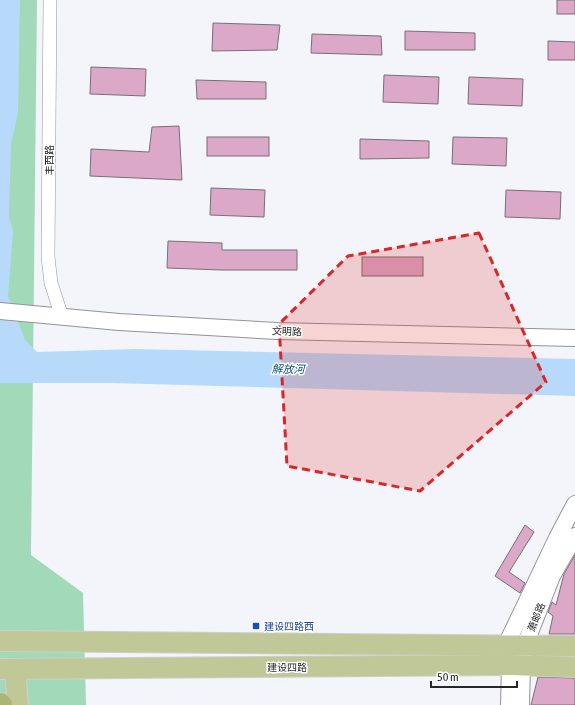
<svg xmlns="http://www.w3.org/2000/svg" width="575" height="705" font-family="'Asap Condensed','Noto Sans SC',sans-serif">
<style>
.green{fill:#a2d9b9}
.water{fill:#b7dafa}
.building{fill:#dca8c8;stroke:#757073}
.lines{fill:none;stroke-linecap:round;stroke-linejoin:round}
.minor-casing{stroke:#929398;stroke-width:14}
.tertiary-casing{stroke:#929398;stroke-width:18}
.primary-casing{stroke:#cfcfd0;stroke-width:22}
.trunk-casing{stroke:#cfcfd0;stroke-width:24}
.minor{stroke:#fff;stroke-width:13}
.tertiary{stroke:#fff;stroke-width:16}
.primary{stroke:#c0c897;stroke-width:20}
.trunk{stroke:#abb674;stroke-width:22}
.marked{fill:#d62828;fill-opacity:0.2;stroke:#d62828;stroke-width:3;stroke-dasharray:8 5;stroke-linejoin:round}
.transit-dot{fill:#1a4fb4;stroke:#fff;stroke-width:1.5}
.labels{text-anchor:middle;stroke-width:3;stroke-linejoin:round;paint-order:stroke}
.street-label{font-size:10px;fill:#262729;stroke:#fff}
.transit-label{font-size:10px;fill:#164399;stroke:#fff;text-anchor:start}
.water-label{font-size:11px;font-style:italic;fill:#024d7d;stroke:#fff}
</style>
<rect width="100%" height="100%" fill="#f4f5fa"/>
<path class="green" d="M 0,0 L 37,0 L 31,555 L 83,593 L 86,705 L 0,705 Z"/>
<path class="water" d="M 0,0 L 20,0 L 18,113 L 11,144 L 9,217 L 13,231 L 8,296 L 25,340 L 37,352 L 135,349 L 575,359 L 575,396 L 112,383 L 0,383 Z"/>
<g class="building">
<rect x="557" y="0" width="18" height="14"/>
<path d="M 213,23 L 280,25 L 277,50 L 212,51 Z"/>
<path d="M 405,31 L 475,33 L 475,50 L 405,50 Z"/>
<path d="M 312,34 L 381,36 L 382,55 L 311,53 Z"/>
<path d="M 548,41 L 575,42 L 575,60 L 548,60 Z"/>
<path d="M 91,67 L 146,69 L 145,96 L 90,94 Z"/>
<path d="M 384,75 L 439,77 L 438,104 L 383,102 Z"/>
<path d="M 469,77 L 523,79 L 522,106 L 468,104 Z"/>
<path d="M 196,80 L 266,82 L 266,99 L 197,99 Z"/>
<path d="M 179,126 L 182,180 L 90,176 L 91,149 L 149,152 L 152,127 Z"/>
<rect x="207" y="137" width="62" height="19"/>
<path d="M 453,137 L 507,138 L 506,166 L 452,164 Z"/>
<path d="M 360,139 L 429,141 L 429,158 L 360,159 Z"/>
<path d="M 211,188 L 265,190 L 264,217 L 210,215 Z"/>
<path d="M 506,190 L 561,192 L 560,219 L 505,217 Z"/>
<path d="M 168,241 L 222,243 L 222,250 L 297,250 L 297,270 L 221,270 L 167,268 Z"/>
<rect x="362" y="257" width="61" height="19"/>
<path d="M 525,525 L 534,532 L 509,572 L 525,583 L 520,593 L 495,576 Z"/>
<path d="M 575,555 L 575,634 L 549,634 L 553,616 L 548,612 L 552,602 L 556,605 L 564,574 Z"/>
<path d="M 538,677 L 575,678 L 575,705 L 531,705 Z"/>
</g>
<g class="lines">
<g class="minor-casing">
<path id="minor" d="M 50,0 L 48,257 L 51,283 L 62,317"/>
</g>
<g class="tertiary-casing">
<g id="tertiary">
<path d="M 0,311 L 119,322 L 277,331 L 575,338"/>
<path d="M 509,705 L 510,665 L 506,645 L 557,538 L 575,504"/>
<path d="M 521,705 L 522,665 L 525,645 L 552,576 L 575,536"/>
</g>
</g>
<g class="primary-casing">
<g id="primary">
<path d="M 0,641 L 575,646"/>
<path d="M 0,669 L 510,665 L 575,667"/>
<path d="M 15,669 L 18,705"/>
</g>
</g>
<g class="trunk-casing">
<path id="trunk" d="M 0,704 L 1,705"/>
</g>
<use href="#minor" class="minor"/>
<use href="#tertiary" class="tertiary"/>
<use href="#primary" class="primary"/>
<use href="#trunk" class="trunk"/>
</g>
<path class="marked" d="M 479,233 L 546,382 L 420,491 L 287,466 L 279,324 L 348,256 Z"/>
<rect class="transit-dot" x="252" y="622" width="8" height="8" rx="2"/>
<g class="labels">
<g class="street-label">
<text transform="translate(49 160) rotate(-90)" y="4">丰西路</text>
<text transform="translate(287 331) rotate(2)" y="4">文明路</text>
<text transform="translate(536 617) rotate(-68)" y="4">萧邮路</text>
<text x="287" y="671">建设四路</text>
</g>
<g class="transit-label">
<text x="264" y="630">建设四路西</text>
</g>
<g class="water-label">
<text transform="translate(288 369) rotate(1)" y="4">解放河</text>
</g>
</g>
<path d="M431 681v6h86v-6" fill="none" stroke="#262729" stroke-width="2"/>
<text x="437" y="681" font-size="12" fill="#262729" stroke="#ffffff" stroke-width="3" paint-order="stroke">50 m</text>
</svg>
